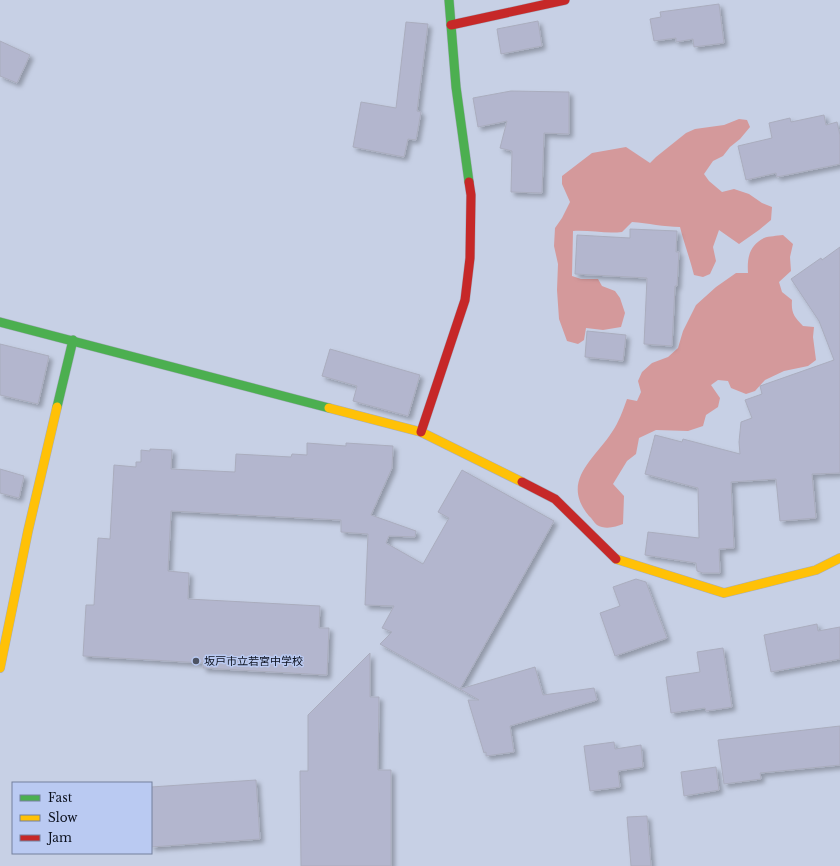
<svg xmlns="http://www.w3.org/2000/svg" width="840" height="866" font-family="'Libre Baskerville','Noto Sans JP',serif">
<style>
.forest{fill:#d4999b}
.building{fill:#b3b6ce;stroke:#aaadbe;filter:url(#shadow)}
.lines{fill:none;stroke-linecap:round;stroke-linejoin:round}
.fast-casing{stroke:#a7aebf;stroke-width:10}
.slow-casing{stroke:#a7aebf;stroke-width:10}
.jam-casing{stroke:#a7aebf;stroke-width:10}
.fast{stroke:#4caf50;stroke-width:9}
.slow{stroke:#ffc107;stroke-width:9}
.jam{stroke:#c62828;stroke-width:9}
.poi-dot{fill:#4d5363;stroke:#bacaf2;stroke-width:1.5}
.labels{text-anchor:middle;stroke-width:3;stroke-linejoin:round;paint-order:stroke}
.poi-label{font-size:11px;fill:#0b101d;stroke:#bacaf2;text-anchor:start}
</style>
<defs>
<filter id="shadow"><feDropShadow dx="3.5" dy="3.5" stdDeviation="2" flood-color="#0004"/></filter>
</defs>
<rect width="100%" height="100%" fill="#c7d0e5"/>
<g class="forest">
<path d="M 739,119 L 747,120 L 750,127 L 740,139 L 730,147 L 723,156 L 713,161 L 704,174 L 709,181 L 722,192 L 734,189 L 749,194 L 762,203 L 772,207 L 771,220 L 759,230 L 739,244 L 719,230 L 713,247 L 716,261 L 710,274 L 703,277 L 694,275 C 690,259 684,243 680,227 C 664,227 648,223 632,222 L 622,232 C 606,234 590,230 573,231 L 572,276 L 581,279 L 598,279 L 602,286 L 615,291 L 620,298 L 625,313 L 621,327 L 603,330 L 586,328 L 584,340 L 578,344 L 567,341 L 559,319 L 557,290 L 558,264 L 554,246 L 555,228 L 562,218 L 570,202 L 562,184 L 562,176 L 592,153 L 626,147 L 650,163 L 656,157 L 686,133 L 695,129 L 724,125 Z"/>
<path d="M 783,235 L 793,244 L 790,257 L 791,271 L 779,282 L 782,292 L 792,300 C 791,313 794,317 803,326 L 814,327 L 813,337 L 816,360 L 808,366 L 784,371 L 765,380 L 755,391 L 746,394 L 731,388 L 728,381 L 718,380 L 711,385 L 720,398 L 718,407 L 706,415 L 703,426 L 688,431 L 656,430 L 639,438 L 636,454 L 627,461 L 613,484 L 624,496 L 623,524 C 616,527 605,530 597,525 C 594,523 592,518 589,516 C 560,481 594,460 612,432 C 619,422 623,410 627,399 L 637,401 L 641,392 L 638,381 L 642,372 L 652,363 L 668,357 L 678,348 L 683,331 L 696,305 L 716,287 L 736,273 L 748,273 C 747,258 749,246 764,238 C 769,236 777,236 783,235 Z"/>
</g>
<g class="building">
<path d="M 719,4 L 724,43 L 694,47 L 693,39 L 676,42 L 676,38 L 654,41 L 650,19 L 661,17 L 660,12 Z"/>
<path d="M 538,21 L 542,46 L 501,54 L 497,29 Z"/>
<path d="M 406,22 L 428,24 L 417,111 L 421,112 L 416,140 L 408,139 L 404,157 L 353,147 L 361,102 L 396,108 Z"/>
<path d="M 0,41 L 30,55 L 17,83 L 0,76 Z"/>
<path d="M 511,91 L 569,92 L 569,134 L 544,133 L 542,193 L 511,192 L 512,151 L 500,148 L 507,121 L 478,127 L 473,98 Z"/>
<path d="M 824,115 L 826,125 L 837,122 L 840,135 L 840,164 L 777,177 L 776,173 L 746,180 L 738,146 L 772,138 L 769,123 L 790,118 L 791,122 Z"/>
<path d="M 630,229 L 677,231 L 676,252 L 679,252 L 677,286 L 675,286 L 672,346 L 644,344 L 647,278 L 575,274 L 577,235 L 630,238 Z"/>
<path d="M 840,247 L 840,473 L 812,474 L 816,518 L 780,521 L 776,479 L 731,482 L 734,548 L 719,549 L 720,573 L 703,573 L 697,571 L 696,563 L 645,555 L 648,532 L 699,538 L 698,488 L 645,474 L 655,435 L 682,442 L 683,439 L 740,454 L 739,442 L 741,422 L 752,418 L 745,400 L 762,394 L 760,386 L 834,360 L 819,321 L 791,279 L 821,258 L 822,260 Z"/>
<path d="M 587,331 L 626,335 L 623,361 L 585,357 Z"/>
<path d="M 0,344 L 49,356 L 38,404 L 0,395 Z"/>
<path d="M 330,349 L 420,375 L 408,416 L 353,401 L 357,386 L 322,376 Z"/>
<path d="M 307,443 L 346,446 L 346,443 L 393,446 L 392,468 L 371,515 L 416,531 L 415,537 L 389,536 L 386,543 L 423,564 L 449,518 L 438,512 L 462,470 L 554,521 L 460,689 L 380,644 L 392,632 L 382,628 L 394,606 L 365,605 L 368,534 L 341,532 L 341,520 L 171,511 L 168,571 L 189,573 L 188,599 L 320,606 L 319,628 L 329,628 L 327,675 L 203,668 L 203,663 L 83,656 L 86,605 L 94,605 L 98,538 L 110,539 L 114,465 L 136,467 L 136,462 L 141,462 L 141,450 L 150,451 L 150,449 L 172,450 L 171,469 L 235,472 L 236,454 L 291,457 L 292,454 L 307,455 Z"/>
<path d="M 0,469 L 24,476 L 19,498 L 0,493 Z"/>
<path d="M 636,579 L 646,582 L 667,638 L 615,656 L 600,613 L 620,606 L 613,587 Z"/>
<path d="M 817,624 L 818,631 L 840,627 L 840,659 L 771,672 L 764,635 Z"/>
<path d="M 723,648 L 732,707 L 706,711 L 705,708 L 671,713 L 666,677 L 700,672 L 697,652 Z"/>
<path d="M 370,653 L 370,697 L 379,697 L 378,770 L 391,770 L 391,866 L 301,866 L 300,771 L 308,771 L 308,715 Z"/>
<path d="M 535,667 L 543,695 L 594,688 L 597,700 L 510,726 L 514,752 L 486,756 L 486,752 L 484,753 L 468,700 L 479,700 L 460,689 Z"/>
<path d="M 840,726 L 840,765 L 760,773 L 761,779 L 724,784 L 718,740 Z"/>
<path d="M 614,742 L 615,749 L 641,745 L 643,767 L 618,771 L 620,787 L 590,791 L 584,746 Z"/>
<path d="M 716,767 L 719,790 L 684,796 L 681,772 Z"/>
<path d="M 256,780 L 260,839 L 151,847 L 151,787 Z"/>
<path d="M 647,816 L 651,866 L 631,866 L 627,817 Z"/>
</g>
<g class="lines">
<g class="fast-casing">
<g id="fast">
<path d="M 449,0 L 456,87 L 469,182"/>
<path d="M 0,322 L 329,408"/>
<path d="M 57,407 L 73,340"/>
</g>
</g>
<g class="slow-casing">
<g id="slow">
<path d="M 329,408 L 421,432 L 522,482"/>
<path d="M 616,559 L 724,593 L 816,570 L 840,558"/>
<path d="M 0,668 L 28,531 L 57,407"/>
</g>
</g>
<g class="jam-casing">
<g id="jam">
<path d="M 451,25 L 565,0"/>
<path d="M 421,432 L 465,300 L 470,258 L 471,195 L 469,182"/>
<path d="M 522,482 L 555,499 L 616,559"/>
</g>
</g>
<use href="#fast" class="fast"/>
<use href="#slow" class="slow"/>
<use href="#jam" class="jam"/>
</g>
<circle class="poi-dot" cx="196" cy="661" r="4"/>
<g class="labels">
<g class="poi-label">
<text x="204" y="665">坂戸市立若宮中学校</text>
</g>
</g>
<rect x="12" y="782" width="140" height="72" fill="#bacaf2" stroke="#74809d"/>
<rect x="20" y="795" width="20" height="6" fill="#4caf50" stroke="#74809d"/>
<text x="48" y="802" font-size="12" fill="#0b101d">Fast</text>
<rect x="20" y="815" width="20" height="6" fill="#ffc107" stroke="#74809d"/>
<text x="48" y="822" font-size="12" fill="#0b101d">Slow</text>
<rect x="20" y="835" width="20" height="6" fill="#c62828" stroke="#74809d"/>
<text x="48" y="842" font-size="12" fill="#0b101d">Jam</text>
</svg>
